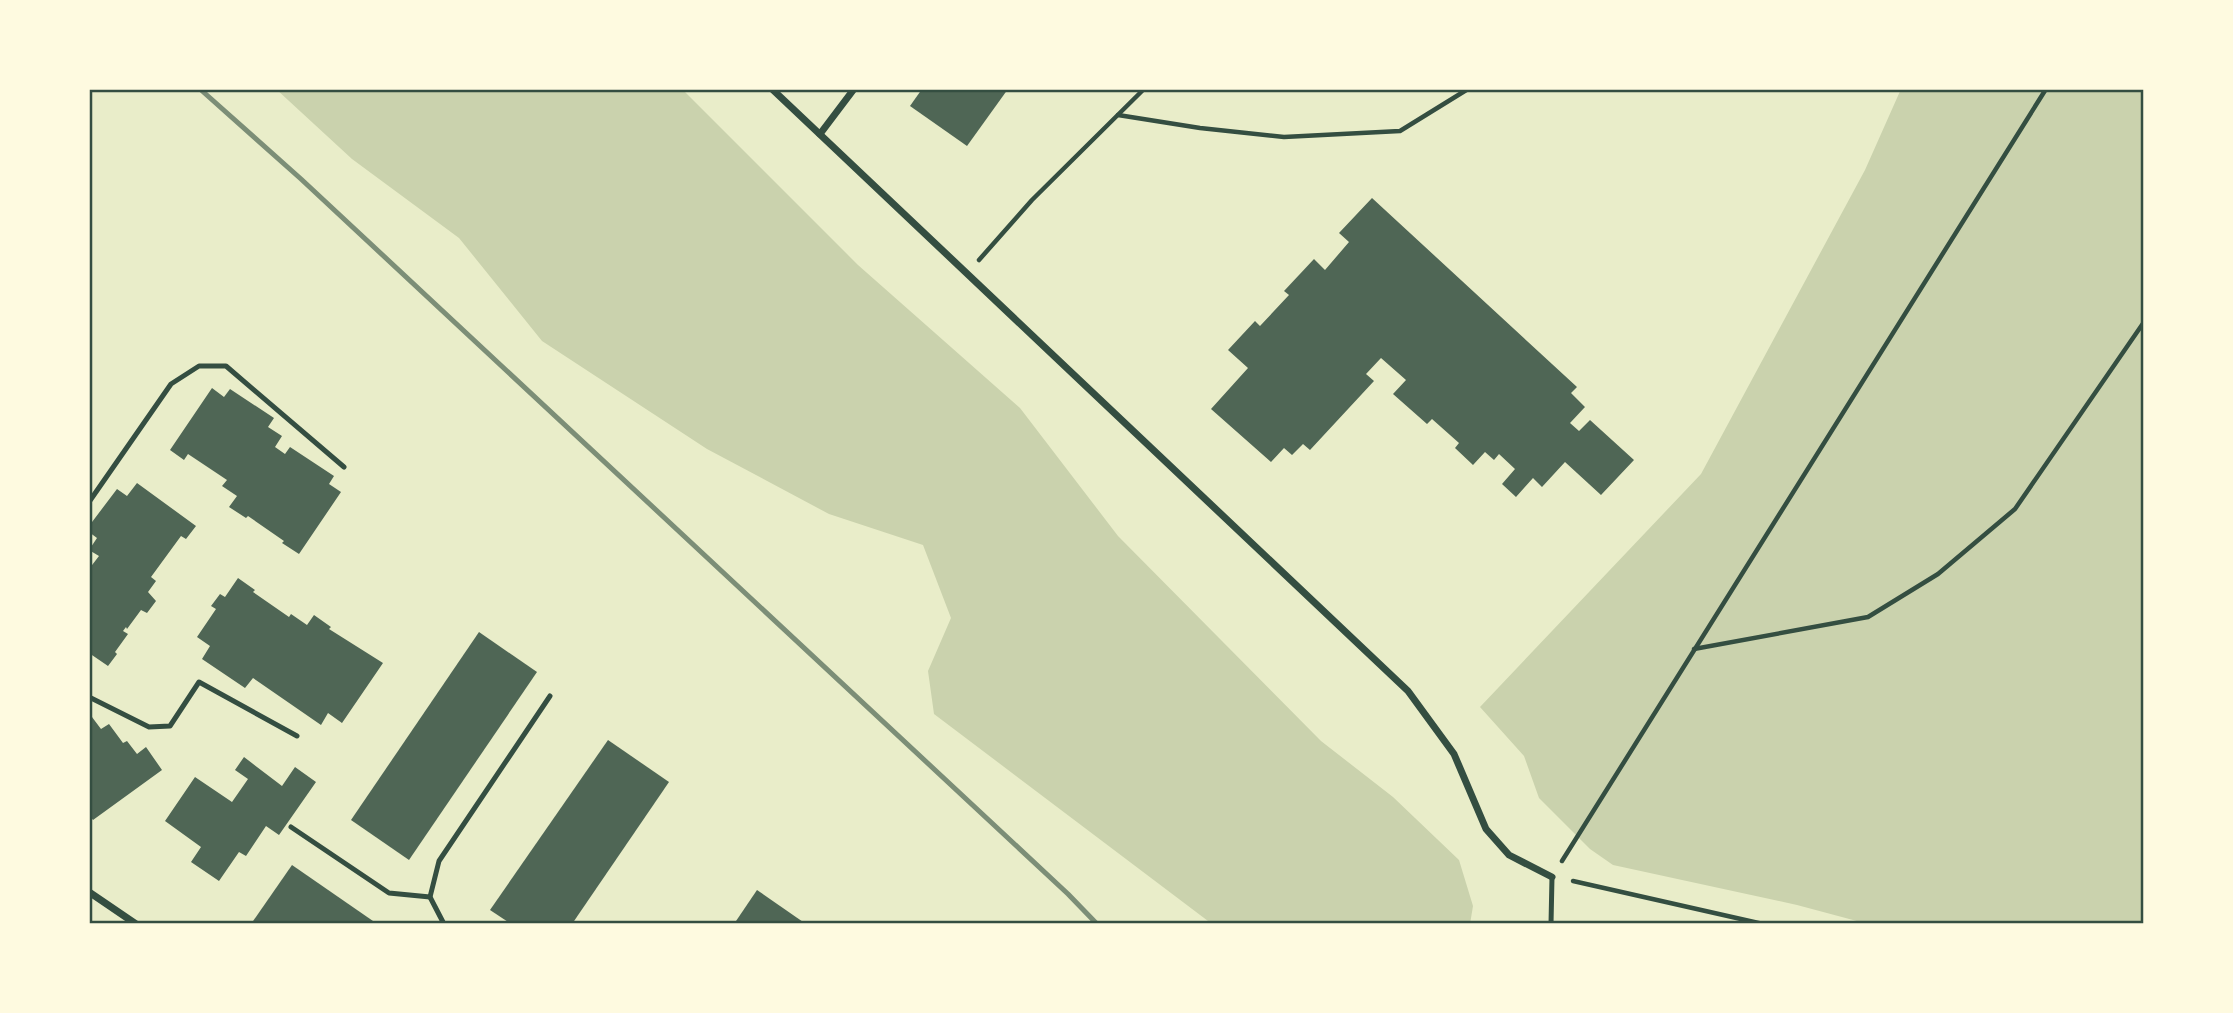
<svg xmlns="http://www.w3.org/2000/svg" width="2233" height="1013" font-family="'Sofia Sans Condensed',sans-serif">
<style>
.green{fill:#cad2ad}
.building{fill:#4f6655}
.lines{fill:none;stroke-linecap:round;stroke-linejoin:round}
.path{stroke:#344e41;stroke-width:4.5}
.service{stroke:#344e41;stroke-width:5}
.minor{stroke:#344e41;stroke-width:7}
.rail{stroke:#7c8e77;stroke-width:5}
.neatline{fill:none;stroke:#344e41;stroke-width:2.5}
</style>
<rect width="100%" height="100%" fill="#e9edc9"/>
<g class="green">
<path d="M 276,89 L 682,89 L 858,265 L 1020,408 L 1118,536 L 1321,741 L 1393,797 L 1459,860 L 1473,906 L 1470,924 L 1212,924 L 934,714 L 928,671 L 951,618 L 923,545 L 829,514 L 707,449 L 542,341 L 459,238 L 352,159 Z"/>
<path d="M 1901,89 L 2144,89 L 2144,924 L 1868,924 L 1797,905 L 1613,865 L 1590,849 L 1539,798 L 1524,756 L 1480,707 L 1701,474 L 1865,170 Z"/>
</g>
<g class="building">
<path d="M 922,89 L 1008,89 L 967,146 L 910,106 Z"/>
<path d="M 1372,198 L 1577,387 L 1571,393 L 1585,407 L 1570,423 L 1579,431 L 1590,420 L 1634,460 L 1601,495 L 1565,462 L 1542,487 L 1533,478 L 1516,497 L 1502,484 L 1515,469 L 1499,454 L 1494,460 L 1485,452 L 1473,465 L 1455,448 L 1459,443 L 1432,419 L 1427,424 L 1393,394 L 1406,380 L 1381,358 L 1366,374 L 1374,381 L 1310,450 L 1303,444 L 1292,455 L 1284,448 L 1271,462 L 1211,409 L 1248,368 L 1228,350 L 1255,321 L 1260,326 L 1289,295 L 1284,291 L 1314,259 L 1325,270 L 1349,242 L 1339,233 Z"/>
<path d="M 212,388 L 224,397 L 230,389 L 274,418 L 268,427 L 282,436 L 275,447 L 285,454 L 290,447 L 334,476 L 329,484 L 341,492 L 299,554 L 282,543 L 284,541 L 248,516 L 246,518 L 229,507 L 237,496 L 222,486 L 227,480 L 188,454 L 184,460 L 170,450 Z"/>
<path d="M 137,483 L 196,526 L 186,539 L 181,536 L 151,577 L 156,581 L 148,592 L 156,601 L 147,613 L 141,610 L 127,629 L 126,627 L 123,631 L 128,634 L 115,652 L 117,654 L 108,666 L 89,653 L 89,569 L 99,556 L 89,550 L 97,538 L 89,532 L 89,526 L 117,489 L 127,496 Z"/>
<path d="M 238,578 L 255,590 L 253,592 L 289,617 L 291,614 L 307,625 L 314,615 L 331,627 L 329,629 L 383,663 L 342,723 L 328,713 L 321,725 L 253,678 L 245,688 L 202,659 L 210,646 L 197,637 L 216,609 L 211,606 L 220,594 L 225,597 Z"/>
<path d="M 479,632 L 537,672 L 409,860 L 351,820 Z"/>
<path d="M 92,717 L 101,729 L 109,724 L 123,743 L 127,741 L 137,754 L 146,747 L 162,770 L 93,820 L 89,815 L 89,719 Z"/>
<path d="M 608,740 L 669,782 L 572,924 L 511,924 L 490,910 Z"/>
<path d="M 244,757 L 282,786 L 295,767 L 316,782 L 279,835 L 266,826 L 246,856 L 239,852 L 219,881 L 191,862 L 201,847 L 165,821 L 195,777 L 232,802 L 248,779 L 235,770 Z"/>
<path d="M 292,865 L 373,921 L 371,924 L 251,924 Z"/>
<path d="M 757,890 L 806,924 L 734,924 Z"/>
</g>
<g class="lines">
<g class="path">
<path d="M 1118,115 L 1200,128 L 1284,137 L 1400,131 L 1468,89"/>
<path d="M 979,260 L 1032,200 L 1144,89"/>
<path d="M 1694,649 L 1868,617 L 1938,574 L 2015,509 L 2144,322"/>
<path d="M 1562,861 L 2046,89"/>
<path d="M 1573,881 L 1763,924"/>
</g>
<g class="service">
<path d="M 89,502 L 171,384 L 199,366 L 226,366 L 344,467"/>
<path d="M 89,697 L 149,727 L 170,726 L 199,682 L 297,736"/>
<path d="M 291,827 L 389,893 L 430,897"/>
<path d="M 444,924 L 430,897 L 439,861 L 550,696"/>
<path d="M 1551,924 L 1552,877"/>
</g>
<g class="minor">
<path d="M 772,89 L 1408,691 L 1454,754 L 1486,829 L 1509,855 L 1552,877"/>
<path d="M 820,134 L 854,89"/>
<path d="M 89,892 L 136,924"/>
</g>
<path class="rail" d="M 200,89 L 301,179 L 1068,894 L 1097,924"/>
</g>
<rect width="2233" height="1013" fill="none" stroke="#fefae0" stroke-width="182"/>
<rect x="91" y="91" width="2051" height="831" class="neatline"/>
</svg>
